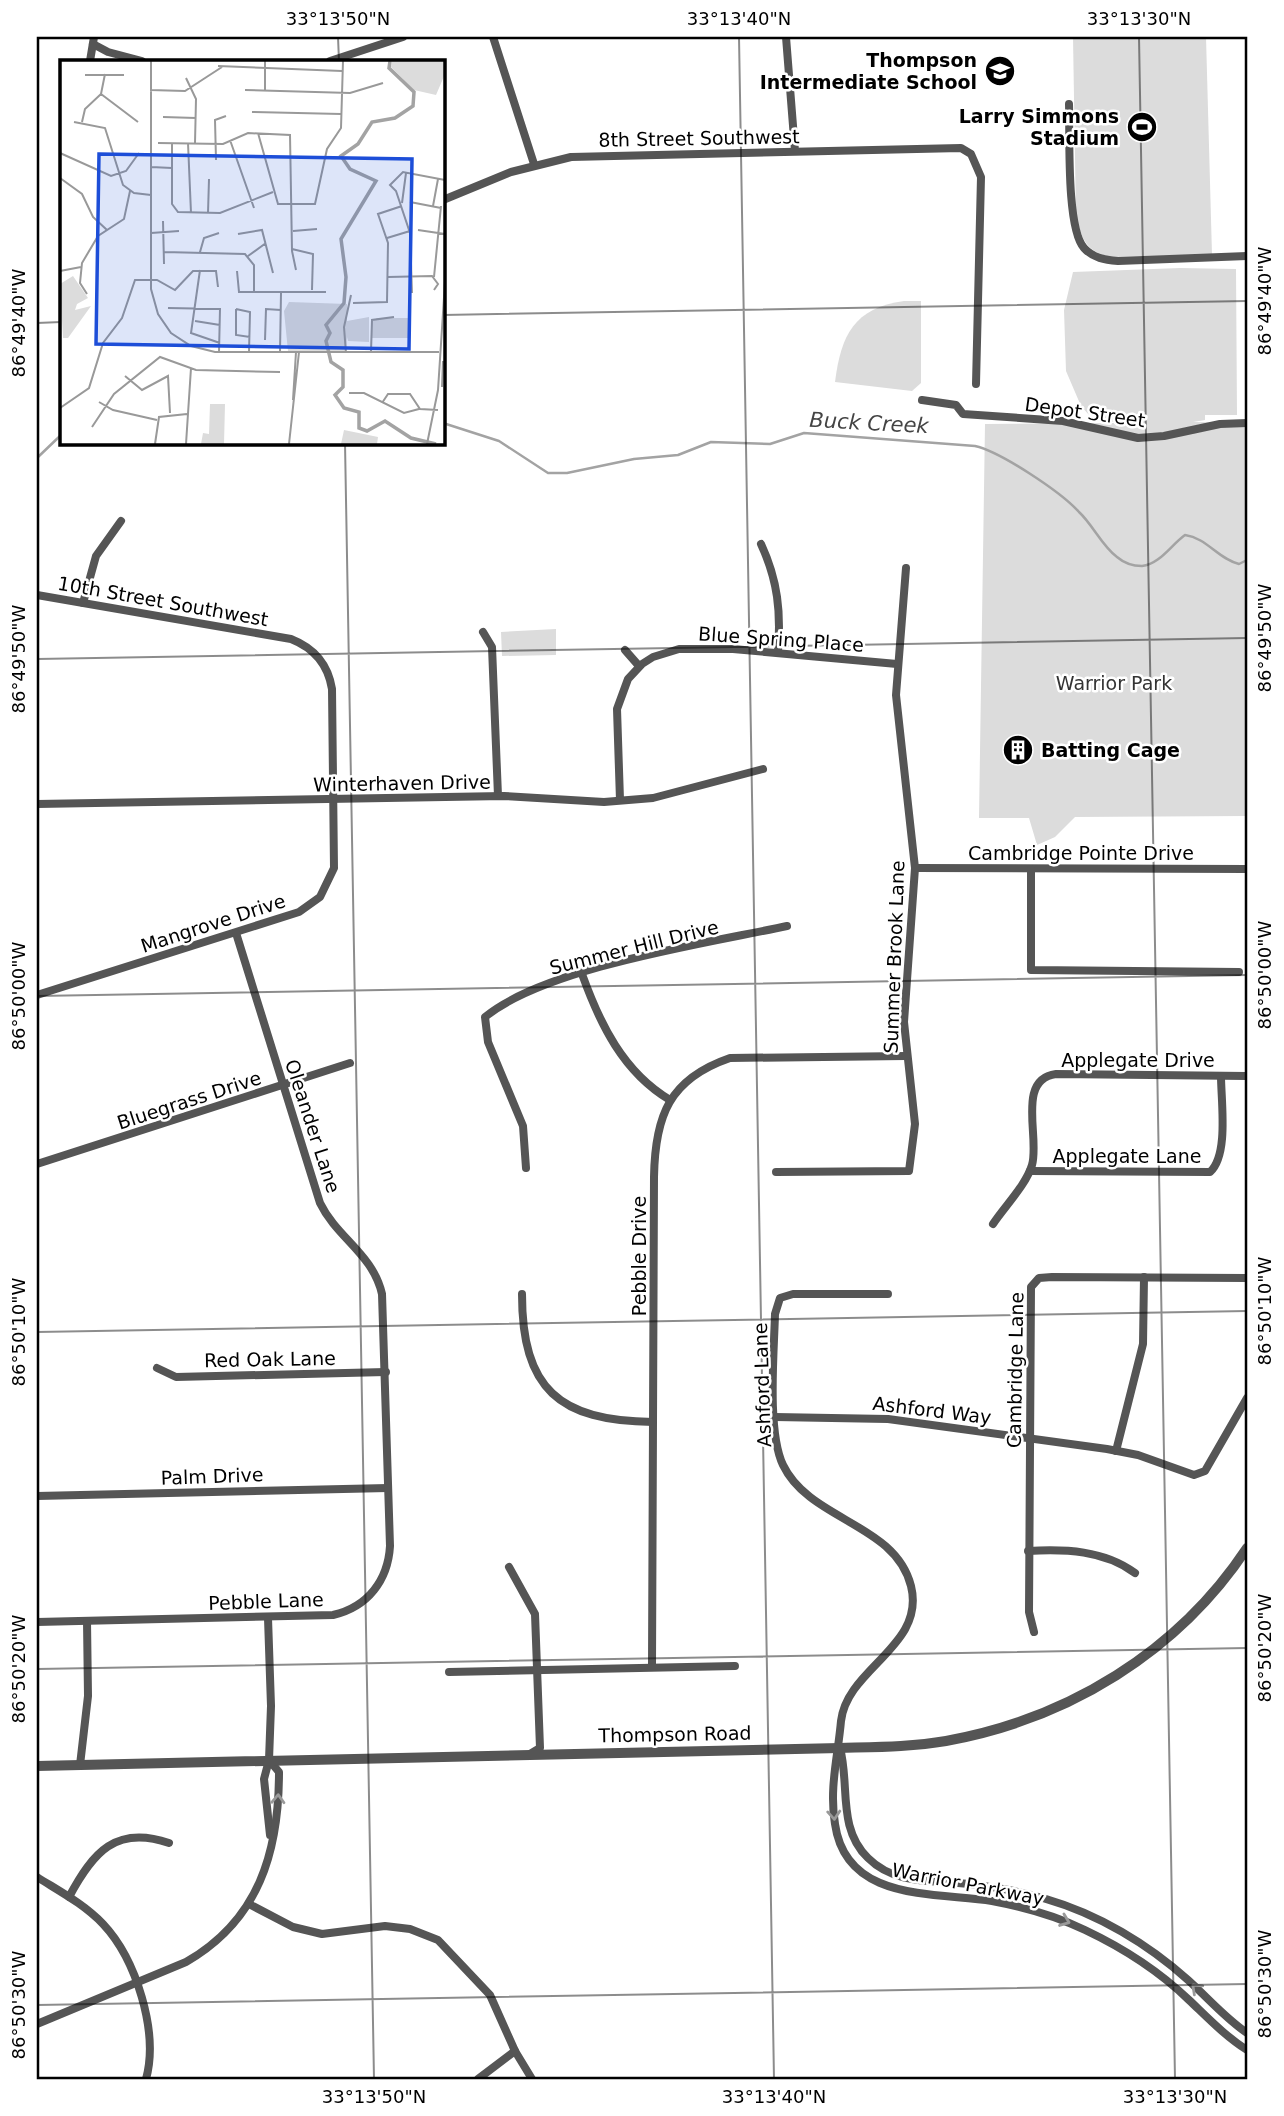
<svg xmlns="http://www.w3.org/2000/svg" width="1284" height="2116" font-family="'DejaVu Sans',sans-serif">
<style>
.green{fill:#dcdcdc}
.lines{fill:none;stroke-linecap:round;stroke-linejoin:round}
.stream{stroke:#a3a3a3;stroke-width:2.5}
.minor{stroke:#555;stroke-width:8}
.tertiary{stroke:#555;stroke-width:10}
.oneway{stroke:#999}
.ticks{fill:none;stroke:#000;stroke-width:2;stroke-opacity:0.45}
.labels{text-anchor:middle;stroke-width:5;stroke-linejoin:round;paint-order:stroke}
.poi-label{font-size:19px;font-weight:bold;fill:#000;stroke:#fff;text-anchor:end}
.street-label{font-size:19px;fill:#000;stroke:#fff}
.park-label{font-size:19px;fill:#333;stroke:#fff}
.water-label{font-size:21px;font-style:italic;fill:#444;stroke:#fff}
.inset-river{fill:none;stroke:#a3a3a3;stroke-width:3.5}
.inset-road{fill:none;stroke:#999;stroke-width:2}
.view{fill:#1d4ed8;fill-opacity:0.15;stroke:#1d4ed8;stroke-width:3.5}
.inset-edge{fill:none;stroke:#000;stroke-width:3.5}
.neatline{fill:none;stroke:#000;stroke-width:2.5}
.ticks-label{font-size:18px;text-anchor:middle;fill:#000}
</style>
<rect width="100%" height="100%" fill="#fff"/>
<g class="green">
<path d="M 1073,37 L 1206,37 L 1212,255 L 1113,257 C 1087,253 1083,241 1076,218 Z"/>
<path d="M 1180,268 L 1236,269 L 1237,415 L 1205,415 L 1205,420 L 1193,422 L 1247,423 L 1247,816 L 1075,817 L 1055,837 L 1037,845 L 1029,818 L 979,818 L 985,424 L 1117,423 L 1089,415 L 1081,406 L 1066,371 L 1064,310 L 1073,272 Z"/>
<path d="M 904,301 L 921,301 L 921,383 L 912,391 L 835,382 C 841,335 854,308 904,301 Z"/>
<path d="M 556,629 L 556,655 L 502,656 L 501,632 Z"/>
</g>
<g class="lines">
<g class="stream">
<path d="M 443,423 L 499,441 L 548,473 L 567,473 L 634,459 L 678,455 L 711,442 L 770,444 L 804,433 L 975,446 C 1001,452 1061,492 1079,512 C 1093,525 1102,546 1117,557 C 1124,563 1133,566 1142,566 C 1160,564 1171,545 1185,535 C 1207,538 1218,559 1239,564 L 1247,560"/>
<path d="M 37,458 L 61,435"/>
</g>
<g class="minor">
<path d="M 493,37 L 534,164"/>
<path d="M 786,37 L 795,151"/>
<path d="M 93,44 L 108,52 L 142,61"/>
<path d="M 90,61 L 94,37"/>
<path d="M 330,61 L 403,37"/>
<path d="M 1069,104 C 1070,133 1066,228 1084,248 C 1093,258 1105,260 1118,261 L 1247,256"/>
<path d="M 443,200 L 511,172 L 571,157 L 961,148 L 971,154 L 981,177 L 976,384"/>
<path d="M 922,400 L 956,405 L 963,414 L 1063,421 L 1138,438 L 1164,436 L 1220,424 L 1247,423"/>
<path d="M 761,544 C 778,581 781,612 778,651"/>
<path d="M 37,595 L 291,639 C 314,648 328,664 332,689 L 334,868 L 320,897 L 299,912 L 37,995"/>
<path d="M 83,603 L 96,556 L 121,521"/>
<path d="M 483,632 L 492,647 L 498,796"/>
<path d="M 625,650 L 639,666"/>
<path d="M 620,800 L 617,709 L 628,679 L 642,664 L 653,657 L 679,649 L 733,649 L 897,664"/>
<path d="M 37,804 L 504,796 L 604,802 L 653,798 L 763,769"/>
<path d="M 915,868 L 1247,869"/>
<path d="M 1031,869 L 1031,970 L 1239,972"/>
<path d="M 582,974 C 600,1024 623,1072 670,1100"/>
<path d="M 37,1164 L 350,1063"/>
<path d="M 526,1168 L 523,1126 L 488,1042 L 485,1017 C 546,967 708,943 787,926"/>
<path d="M 1030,1171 L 1210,1172 C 1229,1155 1221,1101 1221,1076"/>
<path d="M 776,1172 L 909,1171 L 915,1124 L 904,1022 L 915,868 L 896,695 L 906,568"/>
<path d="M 993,1224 C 1005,1206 1026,1185 1032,1165 C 1040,1138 1016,1079 1056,1074 L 1247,1076"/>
<path d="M 522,1294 C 522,1389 559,1421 653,1422"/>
<path d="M 888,1294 L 793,1294 L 780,1298 L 775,1314 C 774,1353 767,1431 783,1465 C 810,1521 895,1523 911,1586 C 926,1646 847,1668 841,1721 C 838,1756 829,1788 835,1824 C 846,1902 934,1892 992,1901 C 1024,1907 1056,1916 1085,1930 C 1123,1948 1159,1971 1189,2000 C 1208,2018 1225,2036 1247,2050"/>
<path d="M 157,1368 L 176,1377 L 386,1372"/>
<path d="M 775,1417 L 888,1419 L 1107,1449 L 1138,1455 L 1194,1475 L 1205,1471 L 1247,1398"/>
<path d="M 1116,1451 L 1143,1344 L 1144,1277"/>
<path d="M 37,1496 L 388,1488"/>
<path d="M 1028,1551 C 1065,1549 1104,1550 1135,1573"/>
<path d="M 509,1567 L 535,1614 L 540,1748 L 530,1754"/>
<path d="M 268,1618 L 271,1706 L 269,1760 L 264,1779 L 270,1835"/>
<path d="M 37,1622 L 333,1615 C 368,1607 388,1580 390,1546 L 382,1294 C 373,1254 337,1238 320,1203 L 236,933"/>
<path d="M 1034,1632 L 1029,1612 L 1031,1287 L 1039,1278 L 1052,1277 L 1247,1278"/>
<path d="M 652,1667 L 654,1177 C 655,1116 669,1079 730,1058 L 906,1056"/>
<path d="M 449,1672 L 735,1666"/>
<path d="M 840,1748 C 850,1785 837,1828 868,1858 C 895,1885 932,1880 968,1884 C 994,1887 1020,1891 1046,1899 C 1098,1914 1148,1944 1188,1980 C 1208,1998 1225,2018 1247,2033"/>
<path d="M 80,1765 L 88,1696 L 87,1621"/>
<path d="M 37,1877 C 59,1891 84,1904 103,1924 C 136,1959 159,2032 146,2079"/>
<path d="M 69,1897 C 93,1852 116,1825 169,1843"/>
<path d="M 249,1904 L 293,1927 L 322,1934 L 385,1926 L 410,1929 L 438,1940 L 490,1995 L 515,2051 L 532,2079"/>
<path d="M 37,2024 L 186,1962 C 259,1920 279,1852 279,1772 L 269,1760"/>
<path d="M 478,2079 L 515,2051"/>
</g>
<path class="tertiary" d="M 37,1766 L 840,1748 C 875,1747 911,1747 946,1741 C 1068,1719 1178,1652 1247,1548"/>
</g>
<defs><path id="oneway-chevron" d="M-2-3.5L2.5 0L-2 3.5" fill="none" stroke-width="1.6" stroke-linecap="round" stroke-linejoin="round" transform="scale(1.75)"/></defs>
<g class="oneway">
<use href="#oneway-chevron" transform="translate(278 1799) rotate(-88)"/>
<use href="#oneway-chevron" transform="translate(834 1815) rotate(86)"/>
<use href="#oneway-chevron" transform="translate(1065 1921) rotate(21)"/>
<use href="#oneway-chevron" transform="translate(1196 1988) rotate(-137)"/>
</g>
<path class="ticks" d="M 338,37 L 339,61M 739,37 L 774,2079M 1139,37 L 1175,2079M 443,315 L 1247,301M 37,323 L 61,322M 345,443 L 374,2079M 37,659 L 1247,638M 37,996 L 1247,975M 37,1332 L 1247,1311M 37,1669 L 1247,1648M 37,2005 L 1247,1984"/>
<defs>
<g id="school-disc" transform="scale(1.575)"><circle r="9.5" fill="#000" stroke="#fff"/><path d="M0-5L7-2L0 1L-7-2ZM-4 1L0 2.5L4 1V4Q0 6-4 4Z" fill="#fff"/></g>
<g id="stadium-disc" transform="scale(1.575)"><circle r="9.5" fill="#000" stroke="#fff"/><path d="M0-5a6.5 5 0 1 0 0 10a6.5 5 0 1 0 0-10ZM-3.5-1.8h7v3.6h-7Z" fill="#fff"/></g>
<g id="building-disc" transform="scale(1.575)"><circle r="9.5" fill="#000" stroke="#fff"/><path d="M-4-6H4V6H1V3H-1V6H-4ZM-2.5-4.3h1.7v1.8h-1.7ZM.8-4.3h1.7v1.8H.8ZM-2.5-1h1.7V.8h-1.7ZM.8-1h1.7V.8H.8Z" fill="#fff"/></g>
</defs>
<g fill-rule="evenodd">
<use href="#school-disc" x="1000" y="71"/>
<use href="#stadium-disc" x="1142" y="127"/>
<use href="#building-disc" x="1018" y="750"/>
</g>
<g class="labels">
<g class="poi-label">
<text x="977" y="67">Thompson<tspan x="977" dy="22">Intermediate School</tspan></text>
<text x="1119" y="123">Larry Simmons<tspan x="1119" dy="22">Stadium</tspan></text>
<text x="1041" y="757" text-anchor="start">Batting Cage</text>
</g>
<g class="street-label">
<text transform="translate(699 138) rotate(-1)" y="7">8th Street Southwest</text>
<text transform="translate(1085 412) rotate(8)" y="7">Depot Street</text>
<text transform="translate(163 601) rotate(10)" y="7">10th Street Southwest</text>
<text transform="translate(781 639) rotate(4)" y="7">Blue Spring Place</text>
<text transform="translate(402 783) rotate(-1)" y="7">Winterhaven Drive</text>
<text x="1081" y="860">Cambridge Pointe Drive</text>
<text transform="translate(213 923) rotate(-18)" y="7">Mangrove Drive</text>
<text transform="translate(634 947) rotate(-14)" y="7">Summer Hill Drive</text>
<text transform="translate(894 957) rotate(-88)" y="7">Summer Brook Lane</text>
<text x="1138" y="1067">Applegate Drive</text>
<text transform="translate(189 1100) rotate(-18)" y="7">Bluegrass Drive</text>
<text transform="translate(313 1126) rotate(72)" y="7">Oleander Lane</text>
<text x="1127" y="1163">Applegate Lane</text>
<text transform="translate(639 1256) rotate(-90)" y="7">Pebble Drive</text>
<text transform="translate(270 1359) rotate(-1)" y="7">Red Oak Lane</text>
<text transform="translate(1015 1370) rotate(-89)" y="7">Cambridge Lane</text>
<text transform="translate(762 1385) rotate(-92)" y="7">Ashford Lane</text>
<text transform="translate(932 1410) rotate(7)" y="7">Ashford Way</text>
<text transform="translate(212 1476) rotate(-2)" y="7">Palm Drive</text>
<text transform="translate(266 1601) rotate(-2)" y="7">Pebble Lane</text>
<text transform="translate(675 1734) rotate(-1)" y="7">Thompson Road</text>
<text transform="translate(968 1884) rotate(11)" y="7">Warrior Parkway</text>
</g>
<g class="park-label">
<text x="1114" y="690">Warrior Park</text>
</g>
<g class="water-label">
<text transform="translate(869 423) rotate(3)" y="7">Buck Creek</text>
</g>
</g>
<g transform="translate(60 60)">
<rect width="385" height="385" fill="#fff"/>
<path d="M 332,1 L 385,1 L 385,14 L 376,35 L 354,30 L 331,7 ZM 13,216 L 28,238 L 17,244 L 15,250 L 31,246 L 8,278 L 3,278 L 0,224 ZM 229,242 L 287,244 L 287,261 L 309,257 L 309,282 L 288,281 L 287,277 L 286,293 L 228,291 L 224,251 ZM 317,258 L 349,258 L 349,278 L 311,278 L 311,263 ZM 150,344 L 165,344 L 164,384 L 141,384 L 143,373 L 149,374 ZM 284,370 L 318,377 L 317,384 L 281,384 Z" fill="#dcdcdc"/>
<path class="inset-river" d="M 330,1 L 329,8 L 354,32 L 353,46 L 335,58 L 312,62 L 298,84 L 281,96 L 290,109 L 316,121 L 281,179 L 286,217 L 284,243 L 266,265 L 270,273 L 266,281 L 271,302 L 283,310 L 283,327 L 275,335 L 284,348 L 299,352 L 299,368 L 307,371 L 325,361 L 351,378 L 376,384"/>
<path class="inset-road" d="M 91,1 L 91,229 L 98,254 L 111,273 L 131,286 L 155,292 L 379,292M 158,6 L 282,11M 25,15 L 64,15M 126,18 L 136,39 L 135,83M 90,30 L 125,31 L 162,7M 185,30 L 290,33 L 323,23M 205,31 L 205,1M 41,34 L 78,62M 192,52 L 281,54M 103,57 L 136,58M 14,62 L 45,68 L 63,125 L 74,133 L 91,135M 22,62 L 25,49 L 41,34 L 45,14M 198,73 L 218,144 L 255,144 L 267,89 L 281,68 L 283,1M 170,80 L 194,148M 98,83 L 163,84 L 188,73 L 230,75 L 232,191 L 236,210M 112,83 L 112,144 L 118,152 L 160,153 L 213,132M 128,83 L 131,153M 0,93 L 51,116 L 66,111 L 79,93M 156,100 L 155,60 L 166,56M 91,107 L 112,108M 0,118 L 22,134 L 33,157 L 47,170M 350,142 L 381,148M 342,143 L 346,113M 373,146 L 378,119M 148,153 L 149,119M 103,161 L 104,204M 358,170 L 385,174M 233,171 L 257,169M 91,173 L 119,171M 178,174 L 202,170 L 213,213M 327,178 L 350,171M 232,189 L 253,194 L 252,230M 104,192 L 185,194 L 194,205 L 194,231M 140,192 L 144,178 L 159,173M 188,196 L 206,183M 140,210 L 131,273 L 160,283M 0,211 L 21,207M 177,211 L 179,232 L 266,232M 328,217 L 372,216 L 378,224 L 374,230M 374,217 L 381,146M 352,233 L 350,173 L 336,131 L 330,125 L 343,112 L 385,120M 27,234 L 20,223 L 22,203 L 38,176 L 64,159 L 70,131M 293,243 L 327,242 L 328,183 L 318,154 L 342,146M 108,248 L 160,249 L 159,292M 176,249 L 190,252 L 189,292M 176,249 L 176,275 L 190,277M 135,261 L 160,265M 205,280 L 206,249 L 221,250M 220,292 L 221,233M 311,292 L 312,260 L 334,257M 286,293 L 284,267 L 291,235M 65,316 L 82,330 L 108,316 L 110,353M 382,327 L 383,301M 289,333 L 304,333 L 344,353 L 359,349M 233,340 L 236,292M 39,342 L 53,350 L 97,360M 322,343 L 328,334 L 350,334 L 360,349 L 378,350M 0,348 L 29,328 L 43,283 L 62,258 L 75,220 L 97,220 L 115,230 L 133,211 L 156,211 L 158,227M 32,367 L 54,334 L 100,297 L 136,310 L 220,312M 95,384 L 99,357 L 127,354M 126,384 L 131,308M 229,384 L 239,292M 367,384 L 378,330 L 385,222"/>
<path class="view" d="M 39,94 L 352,99 L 349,289 L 36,284 Z"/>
<rect width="385" height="385" class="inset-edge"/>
</g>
<rect width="1284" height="2116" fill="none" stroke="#ffffff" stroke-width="77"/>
<rect x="38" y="38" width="1208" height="2040" class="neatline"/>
<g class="ticks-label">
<text x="338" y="25">33°13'50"N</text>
<text x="739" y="25">33°13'40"N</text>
<text x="1139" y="25">33°13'30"N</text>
<text transform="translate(1265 301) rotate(-90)" y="6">86°49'40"W</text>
<text transform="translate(19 323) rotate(-90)" y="6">86°49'40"W</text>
<text transform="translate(1265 638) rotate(-90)" y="6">86°49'50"W</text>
<text transform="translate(19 659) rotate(-90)" y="6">86°49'50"W</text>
<text transform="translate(1265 975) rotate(-90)" y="6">86°50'00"W</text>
<text transform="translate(19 996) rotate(-90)" y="6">86°50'00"W</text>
<text transform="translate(1265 1311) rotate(-90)" y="6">86°50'10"W</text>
<text transform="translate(19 1332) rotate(-90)" y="6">86°50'10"W</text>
<text transform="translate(1265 1648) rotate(-90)" y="6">86°50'20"W</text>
<text transform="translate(19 1669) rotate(-90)" y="6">86°50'20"W</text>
<text transform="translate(1265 1984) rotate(-90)" y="6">86°50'30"W</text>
<text transform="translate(19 2005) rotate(-90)" y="6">86°50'30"W</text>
<text x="374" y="2103">33°13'50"N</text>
<text x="774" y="2103">33°13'40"N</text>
<text x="1175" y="2103">33°13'30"N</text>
</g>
</svg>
